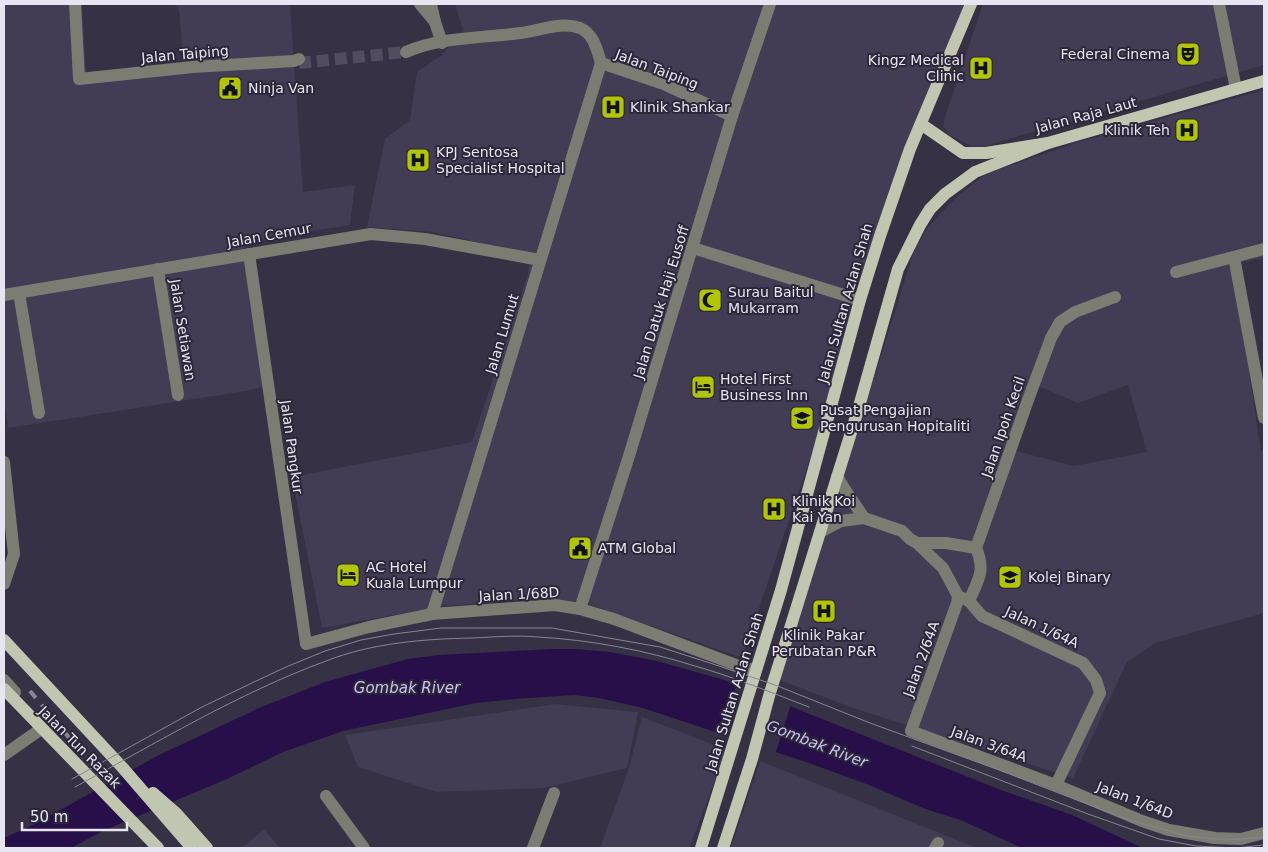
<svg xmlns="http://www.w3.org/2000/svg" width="1268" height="852" font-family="'DejaVu Sans',sans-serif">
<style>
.built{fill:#433c55;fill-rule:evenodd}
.water{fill:#271049}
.pier{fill:#363144}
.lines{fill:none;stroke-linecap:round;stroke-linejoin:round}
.minor-tunnel{stroke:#514c5e;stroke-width:12;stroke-dasharray:12 6;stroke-linecap:butt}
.minor{stroke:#7b7d73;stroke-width:12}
.major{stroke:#c1c6b1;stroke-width:12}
.tram{stroke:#898595;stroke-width:1}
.rail{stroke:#898595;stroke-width:4;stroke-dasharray:9 9;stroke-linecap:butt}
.labels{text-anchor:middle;stroke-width:4;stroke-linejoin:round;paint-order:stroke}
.street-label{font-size:14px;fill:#e8e5f2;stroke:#2c2739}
.poi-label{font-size:14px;fill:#e8e5f2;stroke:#2c2739;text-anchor:start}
.water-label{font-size:15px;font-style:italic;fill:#cdbff6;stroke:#2c2739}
</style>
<rect width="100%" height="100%" fill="#363144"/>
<g class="built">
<path d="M 4,4 L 82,4 L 86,74 L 184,64 L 179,10 L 174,4 L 290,4 L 303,192 L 355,185 L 350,225 L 244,242 L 263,387 L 246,391 L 8,428 L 4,396 Z"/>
<path d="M 455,4 L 965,4 L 742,658 L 589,604 L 546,598 L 443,606 L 322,628 L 292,477 L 472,442 L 528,274 L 530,254 L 432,232 L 367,227 L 385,139 L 410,120 L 417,72 L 442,55 L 463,30 Z"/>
<path d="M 983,4 L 1264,4 L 1264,65 L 982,147 L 971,146 L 949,135 L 943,126 L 945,117 Z"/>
<path d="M 1264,90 L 1264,258 L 1233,264 L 1261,452 L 1264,447 L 1264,613 L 1155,643 L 1127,662 L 1073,778 L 853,708 L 779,680 L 914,251 L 928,227 L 958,196 L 983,176 L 1000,169 L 1082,141 ZM 1128,385 L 1147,452 L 1074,466 L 1016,451 L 1038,386 L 1078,403 Z"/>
<path d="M 555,704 L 638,712 L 627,768 L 544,788 L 436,792 L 358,767 L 345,735 Z"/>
<path d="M 642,717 L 727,750 L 689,848 L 600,848 L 629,768 Z"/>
<path d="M 760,761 L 977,848 L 731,848 Z"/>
<path d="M 264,829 L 280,848 L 242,848 Z"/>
</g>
<path class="water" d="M 552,649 L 575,649 L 610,652 L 657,661 L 724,680 L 1001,790 L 1072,815 L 1143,848 L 1022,848 L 963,821 L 923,808 L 869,785 L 809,763 L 643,708 L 599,698 L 574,695 L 514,699 L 476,703 L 343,731 L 283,752 L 227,779 L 105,830 L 71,848 L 4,848 L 4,838 L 37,823 L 157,756 L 259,708 L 325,682 L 408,659 L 438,655 Z"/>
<path class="pier" d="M 737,683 L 791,704 L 775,755 L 721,736 Z"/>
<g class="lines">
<path class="minor-tunnel" d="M 299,63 L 406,52"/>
<g class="minor">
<path d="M 75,4 L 79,79 L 193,67 L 294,61 L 299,59"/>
<path d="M 420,4 L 435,22"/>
<path d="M 431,4 L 435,22 L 442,43"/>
<path d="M 1219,4 L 1236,89"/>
<path d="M 406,52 C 438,37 485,38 520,33 C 539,31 561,21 580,28 C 594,34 597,50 601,63 L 664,84 L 732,116"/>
<path d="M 693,248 L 860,300"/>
<path d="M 249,254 L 306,644 L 369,627 L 432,614 L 555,605 L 580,609 L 614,619 L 747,669 L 756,669"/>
<path d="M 1234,257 L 1264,418"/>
<path d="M 158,269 L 178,395"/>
<path d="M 1176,272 L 1264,249"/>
<path d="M 19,293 L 39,413"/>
<path d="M 4,295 L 371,234 L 425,239 L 540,260"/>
<path d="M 4,462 L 14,554 L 4,584"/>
<path d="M 837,476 C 845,491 855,504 864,518"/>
<path d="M 820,532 L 841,521 L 864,518 L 902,531 L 910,539 L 917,543 L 943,568 L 958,596 L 969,601 L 982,616 L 1083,663 L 1096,680 L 1100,693 L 1056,785"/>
<path d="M 917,543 L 946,543 L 976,548"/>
<path d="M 958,596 L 957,603 L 911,731 L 1056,785 L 1142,821 L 1169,830 L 1215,838 L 1241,839 L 1264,833"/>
<path d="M 969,601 C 978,580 986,571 976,548 L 1028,400 L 1051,338 L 1060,322 L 1075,312 L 1115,297"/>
<path d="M 580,609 L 629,456 L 732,116 L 770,4"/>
<path d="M 432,614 L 601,63"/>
<path d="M 4,680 L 15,692"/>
<path d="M 4,755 L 41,729"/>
<path d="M 326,796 L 364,848"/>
<path d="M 533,848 L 554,793"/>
<path d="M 935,848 L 938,843"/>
</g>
<g class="major">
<path d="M 921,124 L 963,153 L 986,153 L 1048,143 L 1264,81"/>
<path d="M 4,640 L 122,767 L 192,848"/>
<path d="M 4,689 L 158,848"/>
<path d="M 153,793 L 176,813 L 207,848"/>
<path d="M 701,848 L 781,590 L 860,300 L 880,236 L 910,149 L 971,4"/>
<path d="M 723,848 L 752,759 L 769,696 L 858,410 L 898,269 L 920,225 L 930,209 L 945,194 L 975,172 L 1048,143"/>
</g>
<g class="tram">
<path d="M 912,746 L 1088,814 L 1159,839 L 1196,846 L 1235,848 L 1264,845"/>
<path d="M 72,779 L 202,707 L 254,682 L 286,667 L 325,651 L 361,640 L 394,634 L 441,628 L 552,628 L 660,647 L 710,663 L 775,685 L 870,723 L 999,770 L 1126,819 L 1187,836 L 1226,840 L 1264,837"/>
<path d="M 75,787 C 156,743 239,693 326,661 C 372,643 423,639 472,638 C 494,637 516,635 538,637 C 591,640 644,650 695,666 C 734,677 772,693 809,707"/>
</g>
<path class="rail" d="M 30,691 L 72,741"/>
</g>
<defs>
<g id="theatre-square" transform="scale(1.25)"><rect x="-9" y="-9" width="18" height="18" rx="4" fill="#b1c500" stroke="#2c2739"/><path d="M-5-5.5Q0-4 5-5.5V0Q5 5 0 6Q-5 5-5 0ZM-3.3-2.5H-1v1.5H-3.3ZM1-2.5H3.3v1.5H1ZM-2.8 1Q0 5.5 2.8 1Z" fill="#111"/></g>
<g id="hospital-square" transform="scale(1.25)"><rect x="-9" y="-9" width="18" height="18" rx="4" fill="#b1c500" stroke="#2c2739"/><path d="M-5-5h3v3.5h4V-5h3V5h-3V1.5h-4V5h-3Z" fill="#111"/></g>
<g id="civic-square" transform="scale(1.25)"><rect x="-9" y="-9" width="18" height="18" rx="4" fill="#b1c500" stroke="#2c2739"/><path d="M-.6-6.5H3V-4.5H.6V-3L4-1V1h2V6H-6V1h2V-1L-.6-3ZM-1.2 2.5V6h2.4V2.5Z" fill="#111"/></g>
<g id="mosque-square" transform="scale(1.25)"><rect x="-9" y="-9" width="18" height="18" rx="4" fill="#b1c500" stroke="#2c2739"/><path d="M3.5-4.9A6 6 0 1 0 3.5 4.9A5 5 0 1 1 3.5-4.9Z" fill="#111"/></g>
<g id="hotel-square" transform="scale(1.25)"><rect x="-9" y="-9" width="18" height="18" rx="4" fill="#b1c500" stroke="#2c2739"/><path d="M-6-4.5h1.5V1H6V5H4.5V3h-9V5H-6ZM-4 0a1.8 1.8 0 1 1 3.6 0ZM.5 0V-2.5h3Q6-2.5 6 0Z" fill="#111"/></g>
<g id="university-square" transform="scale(1.25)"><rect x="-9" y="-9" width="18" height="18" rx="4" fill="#b1c500" stroke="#2c2739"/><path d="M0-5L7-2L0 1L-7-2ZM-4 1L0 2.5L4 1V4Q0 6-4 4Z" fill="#111"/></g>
</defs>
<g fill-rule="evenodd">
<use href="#theatre-square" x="1188" y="54"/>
<use href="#hospital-square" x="981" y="68"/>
<use href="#civic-square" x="230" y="88"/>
<use href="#hospital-square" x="613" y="107"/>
<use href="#hospital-square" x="1187" y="130"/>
<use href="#hospital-square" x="418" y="160"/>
<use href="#mosque-square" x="710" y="300"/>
<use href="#hotel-square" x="703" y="387"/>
<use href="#university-square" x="802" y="418"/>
<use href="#hospital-square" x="774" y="509"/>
<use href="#civic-square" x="580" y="548"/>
<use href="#hotel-square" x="348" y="575"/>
<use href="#university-square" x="1010" y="577"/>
<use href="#hospital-square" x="824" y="611"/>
</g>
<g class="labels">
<g class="street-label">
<text transform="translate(185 54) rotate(-5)" y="5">Jalan Taiping</text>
<text transform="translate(657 69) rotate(21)" y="5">Jalan Taiping</text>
<text transform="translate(1086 115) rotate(-15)" y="5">Jalan Raja Laut</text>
<text transform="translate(269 235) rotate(-10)" y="5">Jalan Cemur</text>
<text transform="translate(661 302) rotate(-73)" y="5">Jalan Datuk Haji Eusoff</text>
<text transform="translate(845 303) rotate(-74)" y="5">Jalan Sultan Azlan Shah</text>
<text transform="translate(183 330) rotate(81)" y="5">Jalan Setiawan</text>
<text transform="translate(502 334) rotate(-73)" y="5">Jalan Lumut</text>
<text transform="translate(1003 427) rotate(-71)" y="5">Jalan Ipoh Kecil</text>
<text transform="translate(292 447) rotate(82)" y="5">Jalan Pangkur</text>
<text transform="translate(519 594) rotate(-3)" y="5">Jalan 1/68D</text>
<text transform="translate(1042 627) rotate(25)" y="5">Jalan 1/64A</text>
<text transform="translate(921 659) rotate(-70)" y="5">Jalan 2/64A</text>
<text transform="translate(734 692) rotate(-73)" y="5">Jalan Sultan Azlan Shah</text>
<text transform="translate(989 744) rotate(20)" y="5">Jalan 3/64A</text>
<text transform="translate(80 747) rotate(45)" y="5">Jalan Tun Razak</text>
<text transform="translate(1135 800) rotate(21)" y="5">Jalan 1/64D</text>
</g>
<g class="poi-label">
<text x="1170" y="59" text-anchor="end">Federal Cinema</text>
<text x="964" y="65" text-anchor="end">Kingz Medical<tspan x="964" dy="16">Clinic</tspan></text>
<text x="248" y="93">Ninja Van</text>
<text x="630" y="112">Klinik Shankar</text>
<text x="1170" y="135" text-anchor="end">Klinik Teh</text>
<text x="436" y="157">KPJ Sentosa<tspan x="436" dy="16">Specialist Hospital</tspan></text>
<text x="728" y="297">Surau Baitul<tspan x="728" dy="16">Mukarram</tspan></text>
<text x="720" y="384">Hotel First<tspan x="720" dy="16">Business Inn</tspan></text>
<text x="820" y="415">Pusat Pengajian<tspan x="820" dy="16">Pengurusan Hopitaliti</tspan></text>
<text x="792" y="506">Klinik Koi<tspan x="792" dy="16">Kai Yan</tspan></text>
<text x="598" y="553">ATM Global</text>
<text x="366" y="572">AC Hotel<tspan x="366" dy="16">Kuala Lumpur</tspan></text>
<text x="1028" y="582">Kolej Binary</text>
<text x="824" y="640" text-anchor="middle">Klinik Pakar<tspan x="824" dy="16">Perubatan P&amp;R</tspan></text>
</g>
<g class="water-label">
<text x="407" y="693">Gombak River</text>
<text transform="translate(817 744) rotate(21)" y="5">Gombak River</text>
</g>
</g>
<rect width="1268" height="852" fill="none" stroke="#e8e5f2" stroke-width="10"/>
<path d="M22 822v8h105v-8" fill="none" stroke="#e8e5f2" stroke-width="2.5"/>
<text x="30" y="822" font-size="15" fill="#e8e5f2" stroke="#2c2739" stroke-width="4" paint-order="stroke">50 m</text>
</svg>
